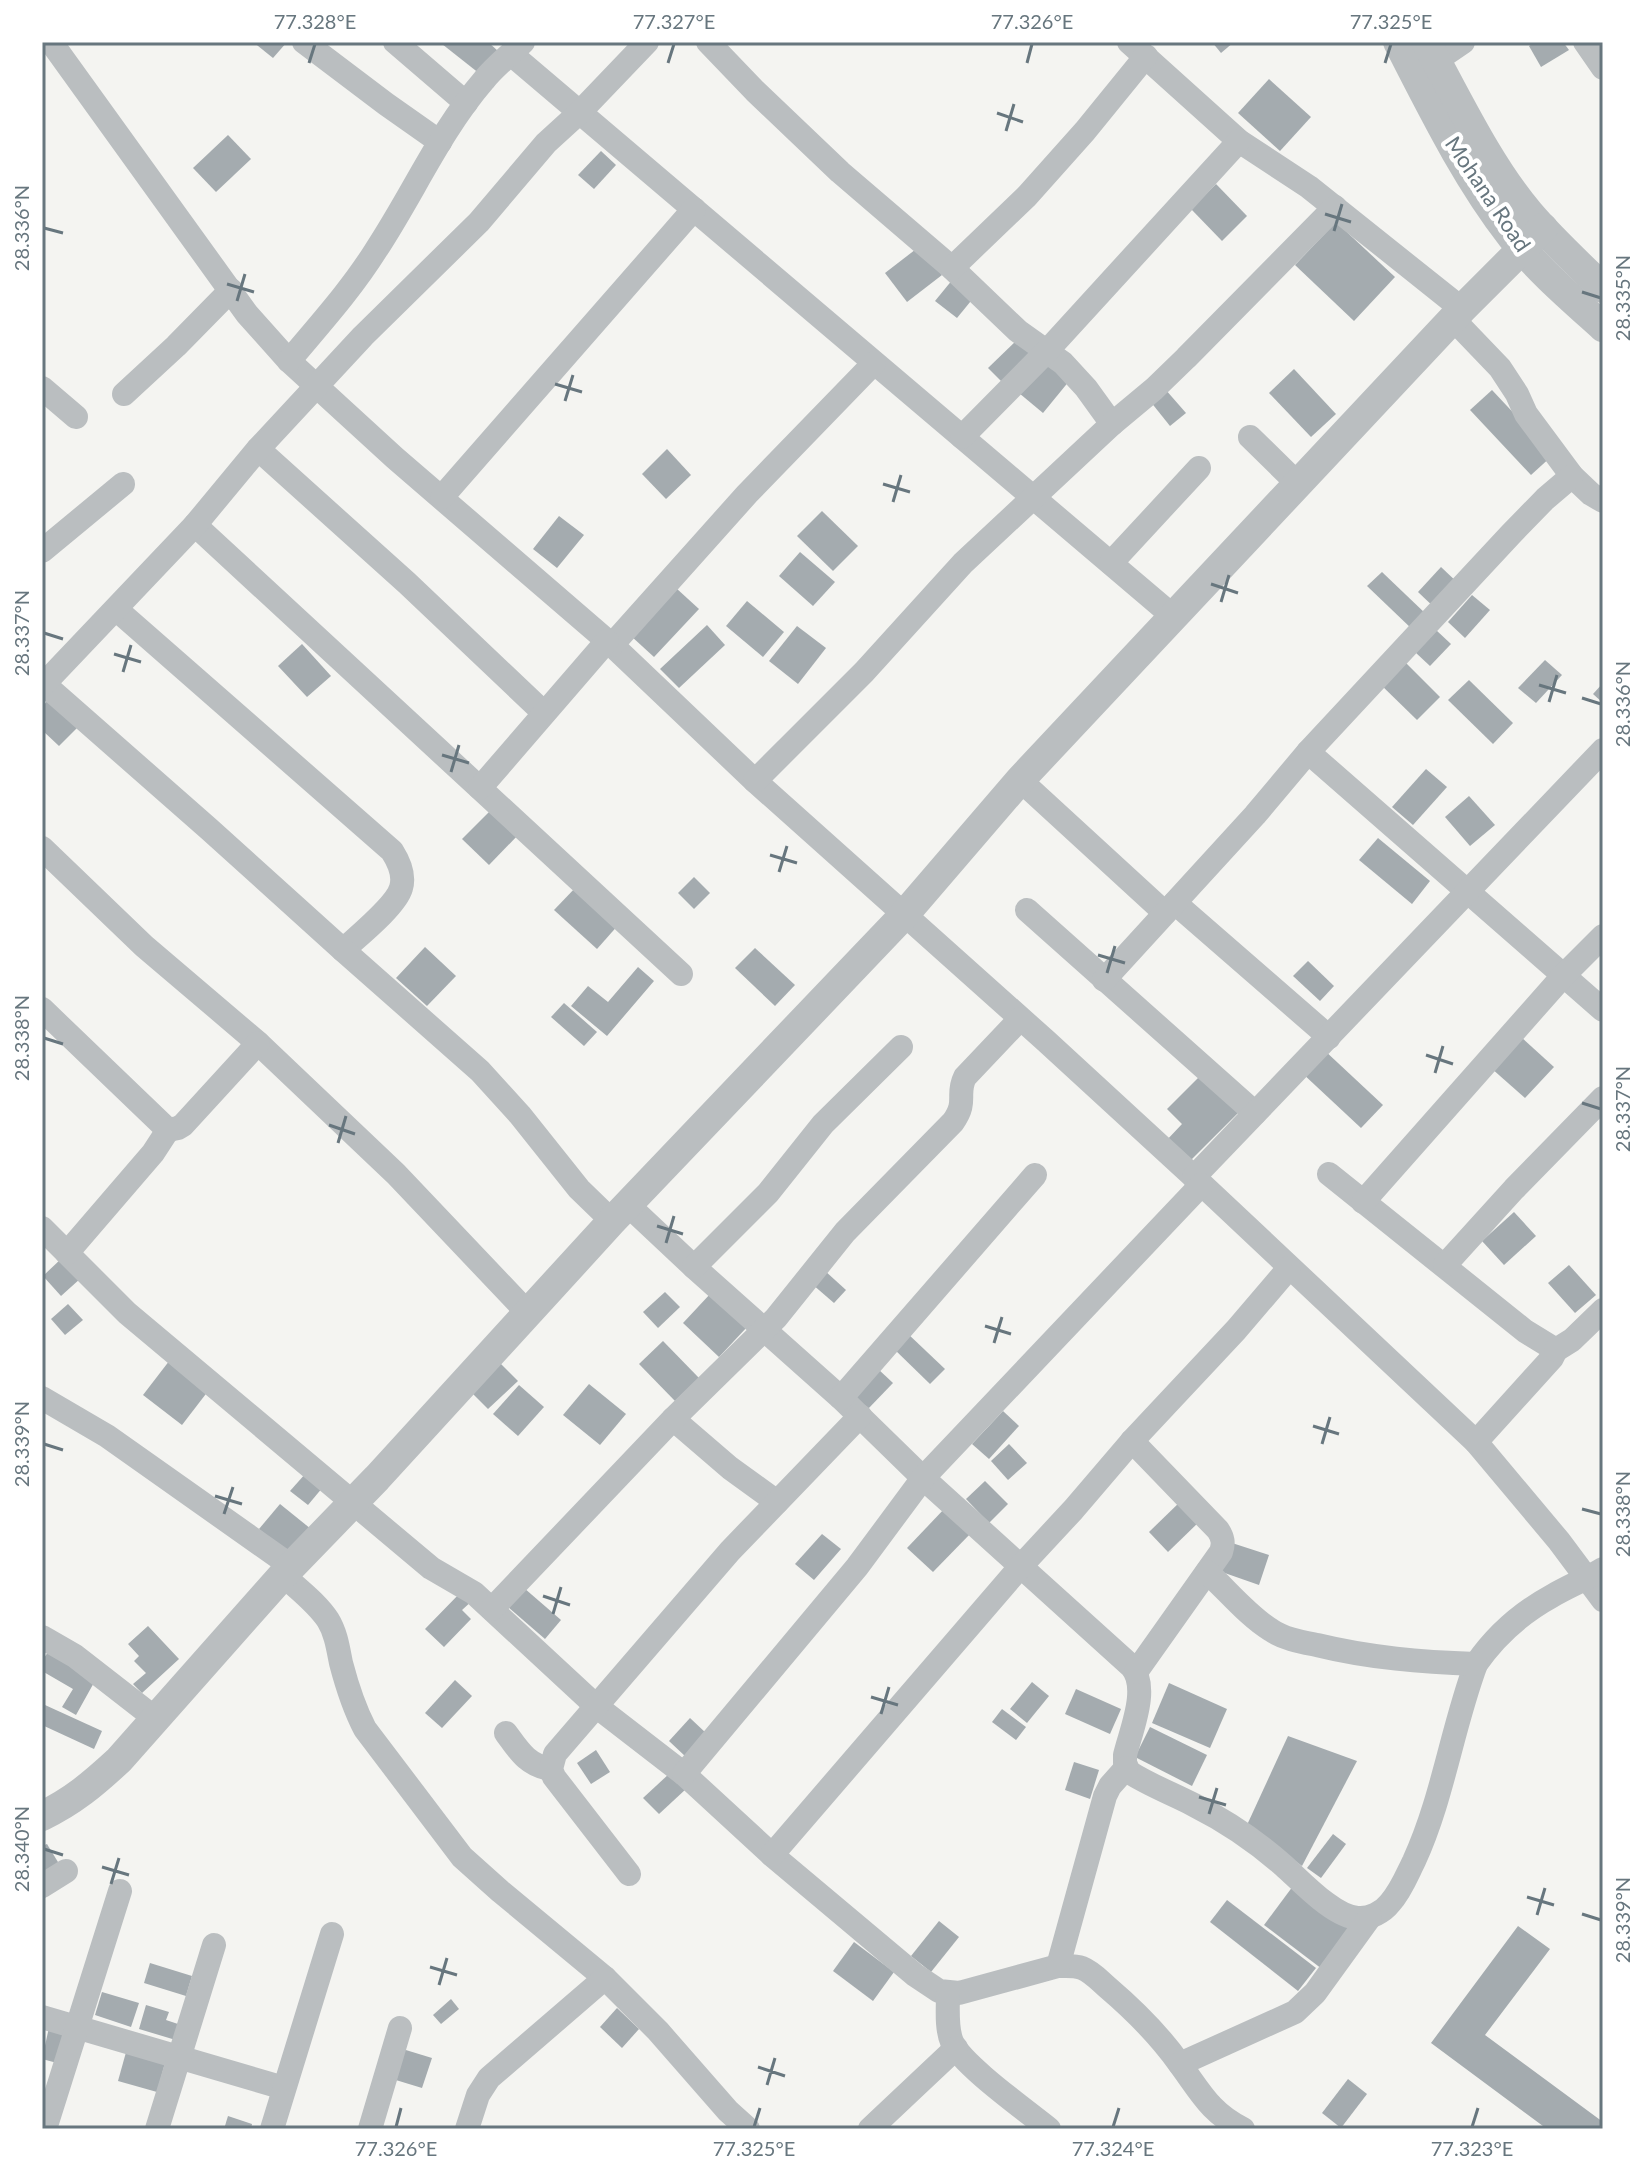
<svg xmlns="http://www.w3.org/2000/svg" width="1645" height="2171" font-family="Lato,sans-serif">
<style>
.building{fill:#a4abaf}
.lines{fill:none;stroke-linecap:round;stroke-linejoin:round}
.minor{stroke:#babec0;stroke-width:24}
.tertiary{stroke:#babec0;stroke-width:30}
.ticks{fill:none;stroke:#67767e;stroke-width:3}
.labels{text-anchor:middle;stroke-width:8;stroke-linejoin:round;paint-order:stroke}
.street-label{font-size:22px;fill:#67767e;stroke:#fff}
.neatline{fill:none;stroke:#67767e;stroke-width:3}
.ticks-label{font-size:20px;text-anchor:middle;fill:#67767e}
</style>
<rect width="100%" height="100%" fill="#f4f4f1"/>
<g class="building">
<path d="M 253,42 L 287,42 L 273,58 Z"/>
<path d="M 444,42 L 488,42 L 498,51 L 480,74 L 442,44 Z"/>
<path d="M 1212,42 L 1234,42 L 1221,53 Z"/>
<path d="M 1535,42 L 1563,42 L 1569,50 L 1541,67 L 1529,46 Z"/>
<path d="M 1269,79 L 1311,117 L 1280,151 L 1238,113 Z"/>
<path d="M 228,135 L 251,159 L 216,192 L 193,168 Z"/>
<path d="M 601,151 L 616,165 L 594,189 L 578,175 Z"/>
<path d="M 1216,184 L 1247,216 L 1222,241 L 1191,209 Z"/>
<path d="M 1336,222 L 1395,277 L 1354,321 L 1295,265 Z"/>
<path d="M 920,246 L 942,275 L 907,302 L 885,273 Z"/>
<path d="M 953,279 L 975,296 L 957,318 L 935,301 Z"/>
<path d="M 1019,338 L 1035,355 L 1004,384 L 988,368 Z"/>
<path d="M 1047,361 L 1070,380 L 1043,413 L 1019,393 Z"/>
<path d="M 1294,369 L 1336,414 L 1311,437 L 1269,393 Z"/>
<path d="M 1165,389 L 1186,413 L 1170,426 L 1150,401 Z"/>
<path d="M 1492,390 L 1553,455 L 1531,475 L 1470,410 Z"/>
<path d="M 667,449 L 691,475 L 666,499 L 642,474 Z"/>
<path d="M 822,511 L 858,546 L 833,571 L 797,536 Z"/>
<path d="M 559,516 L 584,535 L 557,568 L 533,549 Z"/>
<path d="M 800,552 L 835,582 L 813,606 L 779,576 Z"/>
<path d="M 1441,567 L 1460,585 L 1437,610 L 1418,592 Z"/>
<path d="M 1382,572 L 1427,615 L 1413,630 L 1367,586 Z"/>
<path d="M 676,588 L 699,609 L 654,657 L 631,636 Z"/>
<path d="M 1472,595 L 1490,610 L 1465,638 L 1448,622 Z"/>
<path d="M 747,601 L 784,632 L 763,657 L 726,626 Z"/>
<path d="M 707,625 L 725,645 L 679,688 L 660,669 Z"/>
<path d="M 797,626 L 826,648 L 798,684 L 769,661 Z"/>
<path d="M 1436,630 L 1451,644 L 1430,666 L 1415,652 Z"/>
<path d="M 302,644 L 331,676 L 307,697 L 278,666 Z"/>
<path d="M 1401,658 L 1440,697 L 1417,720 L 1378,682 Z"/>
<path d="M 1545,660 L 1562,675 L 1536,703 L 1518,688 Z"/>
<path d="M 1469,680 L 1513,723 L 1493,744 L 1448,700 Z"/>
<path d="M 1603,683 L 1603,703 L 1593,694 Z"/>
<path d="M 50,698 L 79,726 L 59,746 L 42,730 L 42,707 Z"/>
<path d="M 1426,769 L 1447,787 L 1413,825 L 1392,807 Z"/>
<path d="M 1469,796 L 1495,825 L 1470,846 L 1445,817 Z"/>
<path d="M 495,806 L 521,832 L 489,865 L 462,839 Z"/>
<path d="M 1378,838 L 1430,881 L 1412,904 L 1359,860 Z"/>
<path d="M 694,877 L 710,893 L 694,909 L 678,893 Z"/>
<path d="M 578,885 L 620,923 L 597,949 L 554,910 Z"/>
<path d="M 425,947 L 456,976 L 427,1006 L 396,978 Z"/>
<path d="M 755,948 L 795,985 L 775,1006 L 735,968 Z"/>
<path d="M 1308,961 L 1334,986 L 1320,1001 L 1293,976 Z"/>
<path d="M 638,967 L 654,981 L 607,1036 L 571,1006 L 588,986 L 608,1002 Z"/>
<path d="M 564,1003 L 597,1032 L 584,1046 L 551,1017 Z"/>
<path d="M 1520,1036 L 1554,1067 L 1525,1098 L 1491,1068 Z"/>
<path d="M 1323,1049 L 1383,1105 L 1361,1128 L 1301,1072 Z"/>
<path d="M 1204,1072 L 1242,1109 L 1187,1164 L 1165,1142 L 1182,1124 L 1167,1109 Z"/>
<path d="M 1514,1212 L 1536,1236 L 1504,1265 L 1482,1241 Z"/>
<path d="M 62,1258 L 81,1278 L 61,1296 L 43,1276 Z"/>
<path d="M 1569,1265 L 1596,1295 L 1575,1313 L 1548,1283 Z"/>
<path d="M 824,1270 L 846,1290 L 834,1303 L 812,1284 Z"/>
<path d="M 665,1292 L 680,1307 L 658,1328 L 643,1312 Z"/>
<path d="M 712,1292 L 748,1326 L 719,1357 L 683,1323 Z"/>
<path d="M 68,1304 L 83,1320 L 65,1335 L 51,1319 Z"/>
<path d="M 906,1332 L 945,1369 L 930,1384 L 892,1347 Z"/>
<path d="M 663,1341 L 699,1378 L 675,1401 L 639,1364 Z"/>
<path d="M 173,1356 L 212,1386 L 182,1425 L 143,1395 Z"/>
<path d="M 498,1361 L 518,1381 L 488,1409 L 469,1390 Z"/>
<path d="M 877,1368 L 893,1383 L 867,1410 L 852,1395 Z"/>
<path d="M 589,1384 L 626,1414 L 600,1445 L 563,1415 Z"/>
<path d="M 519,1385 L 544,1407 L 518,1436 L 493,1414 Z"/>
<path d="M 1003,1411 L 1019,1426 L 989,1459 L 972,1444 Z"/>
<path d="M 1009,1444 L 1027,1463 L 1008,1480 L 991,1461 Z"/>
<path d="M 306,1473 L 323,1487 L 308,1505 L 290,1491 Z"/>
<path d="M 985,1481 L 1008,1504 L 989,1523 L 966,1499 Z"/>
<path d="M 1183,1499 L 1202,1519 L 1168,1552 L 1149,1532 Z"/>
<path d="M 280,1504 L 311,1529 L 290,1555 L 259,1529 Z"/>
<path d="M 946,1507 L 972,1532 L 933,1572 L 907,1548 Z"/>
<path d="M 822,1534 L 841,1549 L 814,1580 L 795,1564 Z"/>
<path d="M 1229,1542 L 1269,1555 L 1259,1585 L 1219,1571 Z"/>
<path d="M 524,1588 L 561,1620 L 545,1639 L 508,1607 Z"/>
<path d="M 462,1591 L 473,1600 L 462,1610 L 471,1619 L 444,1647 L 425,1629 Z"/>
<path d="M 148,1626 L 179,1659 L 142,1693 L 133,1684 L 146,1673 L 134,1661 L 139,1656 L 128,1644 Z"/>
<path d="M 48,1652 L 96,1679 L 76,1715 L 62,1707 L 73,1689 L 42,1671 L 42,1661 Z"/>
<path d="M 455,1680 L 472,1696 L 442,1728 L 425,1713 Z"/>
<path d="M 1032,1682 L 1049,1696 L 1027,1723 L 1010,1709 Z"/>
<path d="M 1169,1683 L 1227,1709 L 1210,1748 L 1152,1723 Z"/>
<path d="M 1076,1689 L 1121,1709 L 1110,1734 L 1065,1714 Z"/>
<path d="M 45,1705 L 102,1731 L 94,1749 L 42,1725 L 42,1711 Z"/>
<path d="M 1002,1709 L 1026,1727 L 1016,1740 L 992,1722 Z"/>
<path d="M 690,1718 L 707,1734 L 686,1757 L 669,1741 Z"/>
<path d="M 1150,1727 L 1207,1755 L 1192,1786 L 1135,1757 Z"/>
<path d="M 1288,1736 L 1357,1761 L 1302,1866 L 1247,1825 Z"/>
<path d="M 596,1750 L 610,1772 L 591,1784 L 577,1763 Z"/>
<path d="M 1074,1762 L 1099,1770 L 1090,1799 L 1065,1790 Z"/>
<path d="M 670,1773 L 686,1789 L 659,1814 L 643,1798 Z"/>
<path d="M 1333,1834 L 1346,1844 L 1321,1878 L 1307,1868 Z"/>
<path d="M 47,1844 L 61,1867 L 42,1881 L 42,1846 Z"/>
<path d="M 1293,1886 L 1352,1929 L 1322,1969 L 1264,1925 Z"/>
<path d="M 1227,1900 L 1316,1968 L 1298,1991 L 1210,1922 Z"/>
<path d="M 939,1921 L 959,1937 L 931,1972 L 911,1956 Z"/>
<path d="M 1518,1926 L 1550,1949 L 1485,2035 L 1603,2122 L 1603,2129 L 1547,2129 L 1431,2043 Z"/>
<path d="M 854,1942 L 894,1972 L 873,2001 L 833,1971 Z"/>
<path d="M 150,1963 L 192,1976 L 186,1996 L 144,1983 Z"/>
<path d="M 102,1992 L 139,2003 L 131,2027 L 95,2015 Z"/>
<path d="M 451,1999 L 459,2009 L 441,2024 L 433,2015 Z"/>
<path d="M 146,2005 L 169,2012 L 166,2020 L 184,2026 L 179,2041 L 139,2029 Z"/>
<path d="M 617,2008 L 639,2029 L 622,2048 L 600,2027 Z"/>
<path d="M 50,2023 L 71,2029 L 61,2064 L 42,2059 Z"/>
<path d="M 128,2045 L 167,2056 L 157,2092 L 118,2081 Z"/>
<path d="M 396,2047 L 432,2058 L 422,2088 L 386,2077 Z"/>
<path d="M 1348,2079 L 1367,2094 L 1341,2128 L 1322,2113 Z"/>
<path d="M 228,2116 L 252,2124 L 251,2129 L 224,2129 Z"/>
</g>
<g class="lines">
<g class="minor">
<path d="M 51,42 L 247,314 L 289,361 L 395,458 L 612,645 L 755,781 L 1046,1041 L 1194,1177 L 1476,1442 L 1559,1541 L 1603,1600"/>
<path d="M 304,42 L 386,104 L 440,142"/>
<path d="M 395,42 L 466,103"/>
<path d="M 708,42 L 755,91 L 840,172 L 952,268 L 1018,331 L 1063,363 L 1086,388 L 1112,424"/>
<path d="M 1129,42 L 1239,141 L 1309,187 L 1462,309"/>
<path d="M 1585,42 L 1603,68"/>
<path d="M 511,54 L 1174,617"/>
<path d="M 1422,70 L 1463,42"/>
<path d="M 952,268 L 1027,196 L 1085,131 L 1146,56"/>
<path d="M 1453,319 L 1500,368 L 1517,394 L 1526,414 L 1572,476 L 1591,494 L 1603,501"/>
<path d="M 289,361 C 319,325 351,290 376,250 C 413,194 440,131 484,80 C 495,66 510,55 523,42"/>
<path d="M 42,388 L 76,417"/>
<path d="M 124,394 L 176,346 L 231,290"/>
<path d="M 962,437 L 1047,351 L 1239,141"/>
<path d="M 1250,437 L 1298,484"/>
<path d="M 258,449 L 407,583 L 544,713"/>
<path d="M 442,497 L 694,209"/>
<path d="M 195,525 L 681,974"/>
<path d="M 42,551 L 123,484"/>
<path d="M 1111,563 L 1199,468"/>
<path d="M 117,610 L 392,851 C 399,862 405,875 401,888 C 396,906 357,937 343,950"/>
<path d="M 612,645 L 747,494 L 874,363"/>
<path d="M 44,684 L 209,829 L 343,950 L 480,1071 L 520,1115 L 579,1189 L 612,1221"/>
<path d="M 42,686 L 195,525 L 258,449 L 363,336 L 479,222 L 546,143 L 580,112 L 647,42"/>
<path d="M 1308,752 L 1603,1010"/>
<path d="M 1020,780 L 1165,913"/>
<path d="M 755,781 L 864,672 L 963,563 L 1112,424 L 1154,389 L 1186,358 L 1335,207"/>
<path d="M 480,788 L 607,641"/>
<path d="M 42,848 L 144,946 L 258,1043 L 396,1174 L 527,1312"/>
<path d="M 1175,903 L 1329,1037"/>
<path d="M 1027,910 L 1255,1113"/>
<path d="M 1104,980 L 1255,815 L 1308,752 L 1511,534 L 1545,499 L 1572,476"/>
<path d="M 42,1009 L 168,1130 L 178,1128 L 183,1125 L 258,1043"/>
<path d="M 1329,1174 L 1525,1331 L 1556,1350 L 1552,1358 L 1476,1442"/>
<path d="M 1194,1177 L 1603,750"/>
<path d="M 1363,1202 L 1563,976 L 1603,936"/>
<path d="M 629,1206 L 694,1267 L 841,1398 L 923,1478 L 1131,1666 C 1150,1687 1131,1730 1125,1755 L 1125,1763 L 1129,1772 C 1149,1785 1173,1794 1194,1805 C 1226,1821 1258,1843 1284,1866 C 1302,1882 1334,1917 1358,1918 C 1370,1919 1383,1912 1390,1903 C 1401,1891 1407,1875 1414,1861 C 1443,1798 1452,1728 1476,1664 C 1496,1635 1521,1613 1552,1596 C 1569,1586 1587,1579 1603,1569"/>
<path d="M 42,1228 L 127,1313 L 431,1568 L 474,1593 L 596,1706 L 684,1774 L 772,1855 L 915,1975 L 939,1991 L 959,1993 L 1058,1966 C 1066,1966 1074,1965 1082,1968 C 1092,1972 1099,1980 1107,1987 C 1134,2010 1159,2035 1179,2063 C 1200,2091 1210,2113 1243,2129"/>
<path d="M 67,1253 L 153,1153 L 168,1130"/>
<path d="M 1445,1265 L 1514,1189 L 1603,1098"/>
<path d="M 694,1267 L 768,1193 L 823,1124 L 901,1047"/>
<path d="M 1556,1350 L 1572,1340 L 1603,1310"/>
<path d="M 42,1398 L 107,1436 L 291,1566"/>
<path d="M 841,1398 L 1035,1175"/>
<path d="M 673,1419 L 730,1468 L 777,1502"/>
<path d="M 1132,1441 L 1218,1530 C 1223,1538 1224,1543 1221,1552 L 1136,1672"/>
<path d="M 1207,1572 C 1227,1590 1248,1616 1271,1630 C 1284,1639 1302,1642 1317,1645 C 1370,1658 1422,1662 1476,1664"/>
<path d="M 283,1575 C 298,1589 317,1603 328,1620 C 336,1633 338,1648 341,1663 C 347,1686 354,1708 365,1729 L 462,1857 L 500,1891 L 605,1978 L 658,2031 L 728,2111 L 748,2129"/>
<path d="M 492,1609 L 673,1419 L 776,1318 L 845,1232 L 953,1122 C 968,1101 956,1095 965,1077 L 1020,1019"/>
<path d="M 42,1637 L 75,1656 L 156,1719"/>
<path d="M 506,1733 C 519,1751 528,1766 551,1769"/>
<path d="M 684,1774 L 857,1567 L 923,1478 L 1201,1185"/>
<path d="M 772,1855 L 1020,1567 L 1073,1510 L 1132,1441 L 1236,1330 L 1289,1268"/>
<path d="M 629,1874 L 554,1777 L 551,1769 L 555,1754 L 730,1551 L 860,1416"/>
<path d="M 42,1886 L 66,1871"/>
<path d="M 1058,1966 L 1105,1796 L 1110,1786 L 1126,1768"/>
<path d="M 948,1993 C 948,2008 946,2028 952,2042 C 962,2065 1027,2111 1049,2129"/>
<path d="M 42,2017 L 284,2088"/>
<path d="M 1180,2064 L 1295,2012 L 1315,1993 L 1370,1917"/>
<path d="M 45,2129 L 120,1891"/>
<path d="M 157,2129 L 214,1945"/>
<path d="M 272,2129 L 332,1934"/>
<path d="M 370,2129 L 400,2028"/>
<path d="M 467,2129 L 478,2095 L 489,2078 L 605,1978"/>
<path d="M 870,2129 L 956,2048"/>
</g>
<g class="tertiary">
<path d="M 1398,42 C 1432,108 1466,178 1512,237 C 1538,270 1572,299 1603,327"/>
<path d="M 1426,42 C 1457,98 1487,163 1529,213 C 1551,239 1578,264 1603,288"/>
<path d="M 42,1816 C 73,1801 93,1784 119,1760 L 283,1575 L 377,1478 L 612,1221 L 904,915 L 1020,780 L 1462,309 L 1543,228"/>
</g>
</g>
<path class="ticks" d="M 309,63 L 315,44M 668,63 L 674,44M 1027,63 L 1032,44M 1385,63 L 1391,44M 997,113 L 1023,122M 1006,131 L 1014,104M 1325,214 L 1351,222M 44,228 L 63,233M 1334,231 L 1342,204M 227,284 L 254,292M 1582,292 L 1601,298M 237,301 L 245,274M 555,384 L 582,392M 565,401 L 573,375M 883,484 L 910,492M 893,502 L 901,475M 1211,584 L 1238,593M 1221,602 L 1229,575M 44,633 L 63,639M 114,654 L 141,662M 123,672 L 131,645M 1539,685 L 1566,693M 1582,698 L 1601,704M 1549,702 L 1557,675M 442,755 L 469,763M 451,772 L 459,745M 770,855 L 797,863M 779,872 L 787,846M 1098,955 L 1125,963M 1107,973 L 1115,946M 44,1038 L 63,1044M 1426,1055 L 1453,1064M 1435,1073 L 1443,1046M 1582,1103 L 1601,1109M 329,1125 L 355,1134M 338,1143 L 346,1116M 657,1226 L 683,1234M 666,1243 L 674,1216M 985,1326 L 1011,1334M 994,1343 L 1002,1317M 1313,1426 L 1339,1434M 44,1444 L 63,1450M 1322,1444 L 1330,1417M 215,1496 L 242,1504M 1582,1509 L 1601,1514M 224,1514 L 233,1487M 543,1596 L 570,1605M 553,1614 L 561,1587M 871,1697 L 898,1705M 881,1714 L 889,1687M 1199,1797 L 1226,1805M 1209,1814 L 1217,1788M 44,1849 L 63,1855M 102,1867 L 129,1875M 111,1884 L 119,1858M 1527,1897 L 1554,1905M 1582,1914 L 1601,1920M 1537,1915 L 1545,1888M 430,1967 L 457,1975M 439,1985 L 447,1958M 758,2067 L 785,2076M 767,2085 L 775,2058M 396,2127 L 401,2108M 754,2127 L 760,2108M 1113,2127 L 1119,2108M 1472,2127 L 1478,2108"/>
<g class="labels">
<g class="street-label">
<text transform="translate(1488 194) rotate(56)" y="8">Mohana Road</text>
</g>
</g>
<rect width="1645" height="2171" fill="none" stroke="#ffffff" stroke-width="88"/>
<rect x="44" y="44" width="1557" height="2083" class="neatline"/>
<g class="ticks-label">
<text x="315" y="29">77.328°E</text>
<text x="674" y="29">77.327°E</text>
<text x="1032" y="29">77.326°E</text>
<text x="1391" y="29">77.325°E</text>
<text transform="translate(22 228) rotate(-90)" y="7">28.336°N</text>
<text transform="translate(1623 298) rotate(-90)" y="7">28.335°N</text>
<text transform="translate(22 633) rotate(-90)" y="7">28.337°N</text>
<text transform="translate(1623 704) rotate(-90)" y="7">28.336°N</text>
<text transform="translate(22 1038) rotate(-90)" y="7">28.338°N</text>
<text transform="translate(1623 1109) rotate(-90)" y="7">28.337°N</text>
<text transform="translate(22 1444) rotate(-90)" y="7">28.339°N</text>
<text transform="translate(1623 1514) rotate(-90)" y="7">28.338°N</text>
<text transform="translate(22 1849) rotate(-90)" y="7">28.340°N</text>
<text transform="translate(1623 1920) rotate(-90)" y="7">28.339°N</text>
<text x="396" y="2156">77.326°E</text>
<text x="754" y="2156">77.325°E</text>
<text x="1113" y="2156">77.324°E</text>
<text x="1472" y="2156">77.323°E</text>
</g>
</svg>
